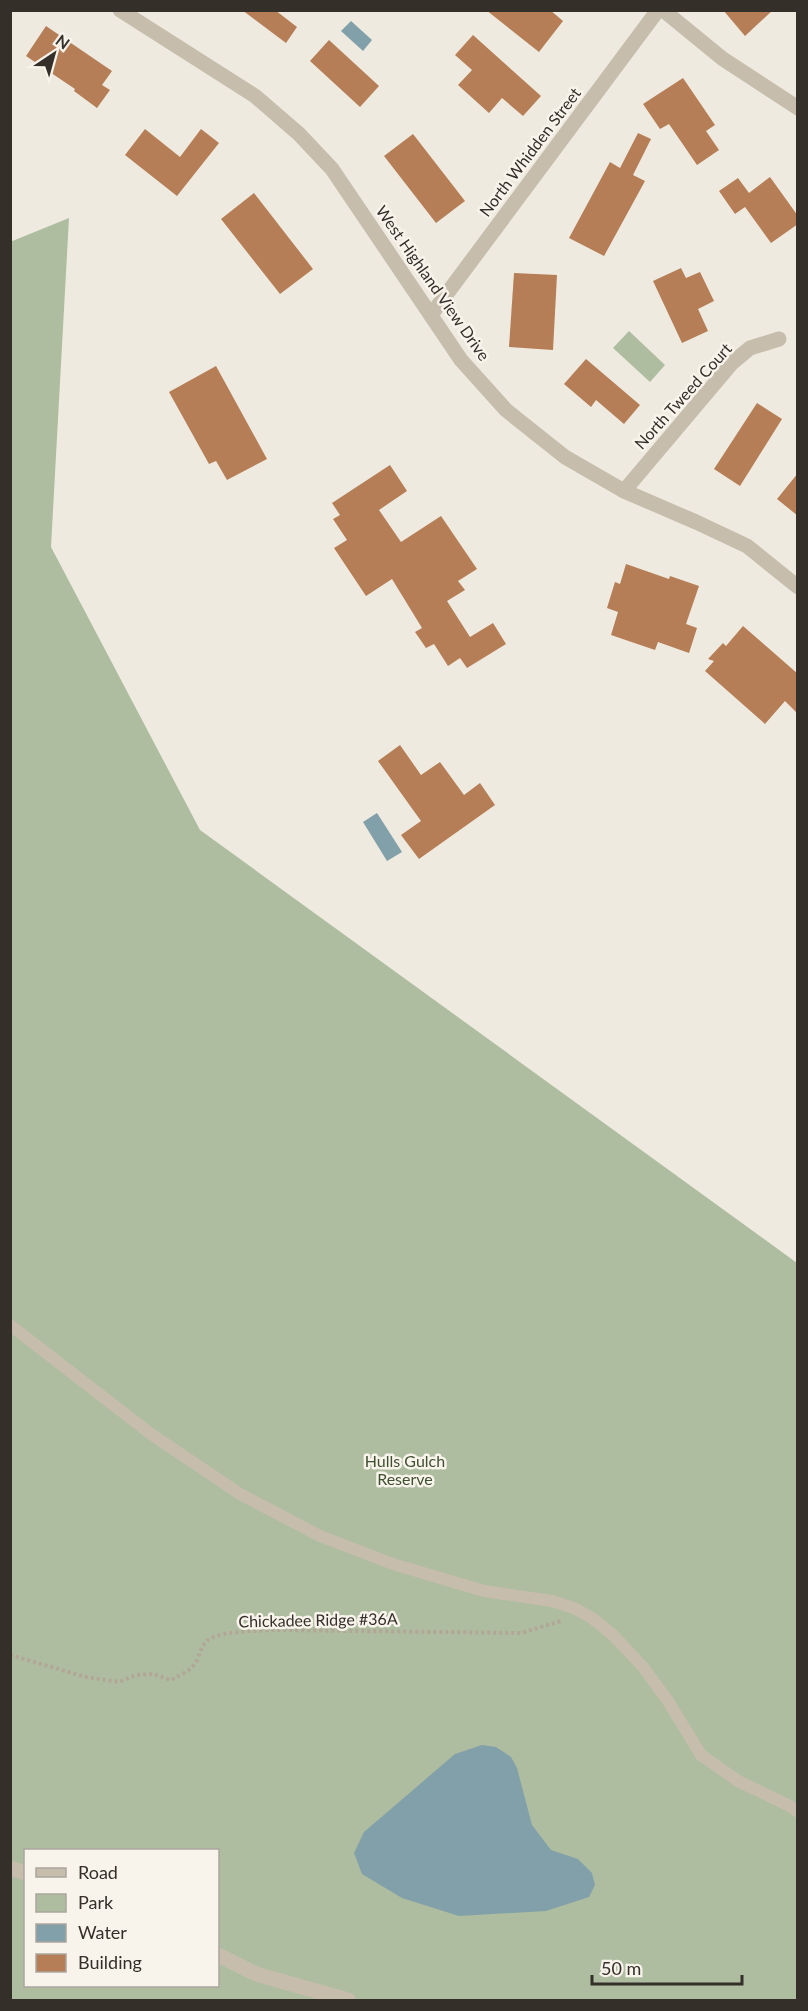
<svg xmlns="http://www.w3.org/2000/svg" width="808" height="2011" font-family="Lato,sans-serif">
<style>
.green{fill:#aebda0;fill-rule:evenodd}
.water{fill:#81a0a9}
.building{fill:#b67e56}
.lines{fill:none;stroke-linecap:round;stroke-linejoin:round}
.path{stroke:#b2a796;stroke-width:4;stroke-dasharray:3 3;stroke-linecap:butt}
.lane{stroke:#c6bdac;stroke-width:12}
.street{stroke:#c6bdac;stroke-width:15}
.labels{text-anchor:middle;stroke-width:5;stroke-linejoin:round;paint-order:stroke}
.street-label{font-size:16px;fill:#352f2a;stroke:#f8f4eb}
.park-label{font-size:16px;fill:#3f5031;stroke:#f8f4eb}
</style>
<rect width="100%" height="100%" fill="#efeadf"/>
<g class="green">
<path d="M 69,218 L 51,547 L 200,830 L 797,1263 L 798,2000 L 11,2000 L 10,242 ZM 26,1850 L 218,1850 L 218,1986 L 26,1986 Z"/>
<path d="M 629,331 L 665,365 L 650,382 L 613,348 Z"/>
</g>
<g class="water">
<path d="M 351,21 L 372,40 L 363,51 L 341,31 Z"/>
<path d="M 377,813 L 402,852 L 387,861 L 363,822 Z"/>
<path d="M 482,1745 L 496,1747 L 511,1757 L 517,1768 L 532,1825 L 551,1850 L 578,1859 L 592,1873 L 595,1885 L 589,1897 L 546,1911 L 459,1916 L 402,1898 L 362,1874 L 354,1853 L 364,1832 L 455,1754 Z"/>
</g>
<g class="building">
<path d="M 242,10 L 275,10 L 297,27 L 286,43 Z"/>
<path d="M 486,10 L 550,10 L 563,21 L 539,52 Z"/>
<path d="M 723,10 L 773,10 L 745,36 Z"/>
<path d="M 46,26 L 112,71 L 102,85 L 110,90 L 97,108 L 74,91 L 75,89 L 26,56 Z"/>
<path d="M 473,35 L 541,96 L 523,116 L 502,98 L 489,113 L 458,85 L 472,70 L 455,55 Z"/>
<path d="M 329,40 L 379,86 L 360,107 L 310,61 Z"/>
<path d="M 683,78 L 715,125 L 706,131 L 719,150 L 697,165 L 669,124 L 660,129 L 643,104 Z"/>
<path d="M 145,129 L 180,157 L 201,129 L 219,143 L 177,196 L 125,155 Z"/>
<path d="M 638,133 L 651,139 L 633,175 L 645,181 L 604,256 L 569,238 L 610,162 L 620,168 Z"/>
<path d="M 413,134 L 465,201 L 436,223 L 384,156 Z"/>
<path d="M 770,177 L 798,216 L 798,224 L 771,243 L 745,207 L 735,214 L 719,191 L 738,178 L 749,193 Z"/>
<path d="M 254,193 L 313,269 L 280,294 L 221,219 Z"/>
<path d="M 681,268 L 686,278 L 700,272 L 714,301 L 698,309 L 708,331 L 682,343 L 653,281 Z"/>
<path d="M 514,273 L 557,275 L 553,350 L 509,347 Z"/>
<path d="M 586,359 L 640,405 L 624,424 L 596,400 L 591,407 L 564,384 Z"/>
<path d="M 216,366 L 267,459 L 227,480 L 216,461 L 209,464 L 169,392 Z"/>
<path d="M 757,403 L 782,419 L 740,486 L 714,469 Z"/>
<path d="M 390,465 L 407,491 L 379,510 L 401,542 L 441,516 L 477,569 L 458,581 L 465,590 L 447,601 L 470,637 L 493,623 L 506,644 L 467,668 L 460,658 L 448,666 L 434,644 L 426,648 L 415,632 L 422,628 L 392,579 L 366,596 L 334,548 L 347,540 L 333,519 L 340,515 L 332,503 Z"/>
<path d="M 798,473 L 798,516 L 777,499 Z"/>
<path d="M 626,564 L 669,579 L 670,576 L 699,586 L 686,624 L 697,628 L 689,653 L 658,642 L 655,650 L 611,635 L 618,612 L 607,608 L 615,582 L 620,584 Z"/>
<path d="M 743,626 L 798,674 L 798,714 L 785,701 L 765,724 L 705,671 L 714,661 L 708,659 L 723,643 L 726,646 Z"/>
<path d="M 400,745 L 421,775 L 440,762 L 464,795 L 480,783 L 495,805 L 419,859 L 401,835 L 421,821 L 378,761 Z"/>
</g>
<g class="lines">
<path class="path" d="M 10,1655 L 86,1677 L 119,1682 L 136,1675 L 153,1674 L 171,1680 C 180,1675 193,1670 197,1660 C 201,1652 201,1646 208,1640 C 219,1631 258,1631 273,1630 L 521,1633 L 561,1621"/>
<path class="lane" d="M 10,1325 L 151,1434 L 240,1494 L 320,1536 L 393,1564 L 484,1591 L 552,1601 L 574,1608 L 592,1618 L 613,1635 L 643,1667 L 668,1701 L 701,1755 L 738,1781 L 790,1806 L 798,1812"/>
<g class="street">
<path d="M 120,10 L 255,96 L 299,134 L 332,169 L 461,360 L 506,410 L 565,457 L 624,491 L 696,522 L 747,546 L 798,587"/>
<path d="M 663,10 L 723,59 L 798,108"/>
<path d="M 431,315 L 658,10"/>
<path d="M 624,491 L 732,363 L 750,348 L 779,339"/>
<path d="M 10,1868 L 26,1873"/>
<path d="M 218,1955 L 256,1974 L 348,2000"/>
</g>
</g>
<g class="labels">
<g class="street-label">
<text transform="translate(530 152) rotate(-53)" y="6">North Whidden Street</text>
<text transform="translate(433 283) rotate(55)" y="6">West Highland View Drive</text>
<text transform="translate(683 396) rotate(-48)" y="6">North Tweed Court</text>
<text transform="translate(318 1620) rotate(-1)" y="6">Chickadee Ridge #36A</text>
</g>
<g class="park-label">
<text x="405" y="1467">Hulls Gulch<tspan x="405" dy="18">Reserve</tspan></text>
</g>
</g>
<rect width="808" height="2011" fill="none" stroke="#352f2a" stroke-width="24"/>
<rect x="24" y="1849" width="195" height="138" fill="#f8f4eb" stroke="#aaa59e" stroke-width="1.5"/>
<rect x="36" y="1868" width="30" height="9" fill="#c6bdac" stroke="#aaa59e" stroke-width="1.5"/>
<text x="78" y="1879" font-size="18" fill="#352f2a">Road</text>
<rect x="36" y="1894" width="30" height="18" fill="#aebda0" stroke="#aaa59e" stroke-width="1.5"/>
<text x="78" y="1909" font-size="18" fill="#352f2a">Park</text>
<rect x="36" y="1924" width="30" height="18" fill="#81a0a9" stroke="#aaa59e" stroke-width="1.5"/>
<text x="78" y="1939" font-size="18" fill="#352f2a">Water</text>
<rect x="36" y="1954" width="30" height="18" fill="#b67e56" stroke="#aaa59e" stroke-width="1.5"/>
<text x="78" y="1969" font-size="18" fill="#352f2a">Building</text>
<g transform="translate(54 54) rotate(36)" stroke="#f8f4eb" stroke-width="4.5" paint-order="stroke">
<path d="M0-4.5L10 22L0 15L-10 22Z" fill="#352f2a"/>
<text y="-9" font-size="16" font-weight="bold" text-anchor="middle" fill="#352f2a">N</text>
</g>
<path d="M592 1975v9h150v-9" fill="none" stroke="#352f2a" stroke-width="3"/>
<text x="601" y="1975" font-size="18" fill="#352f2a" stroke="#f8f4eb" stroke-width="4.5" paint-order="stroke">50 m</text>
</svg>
